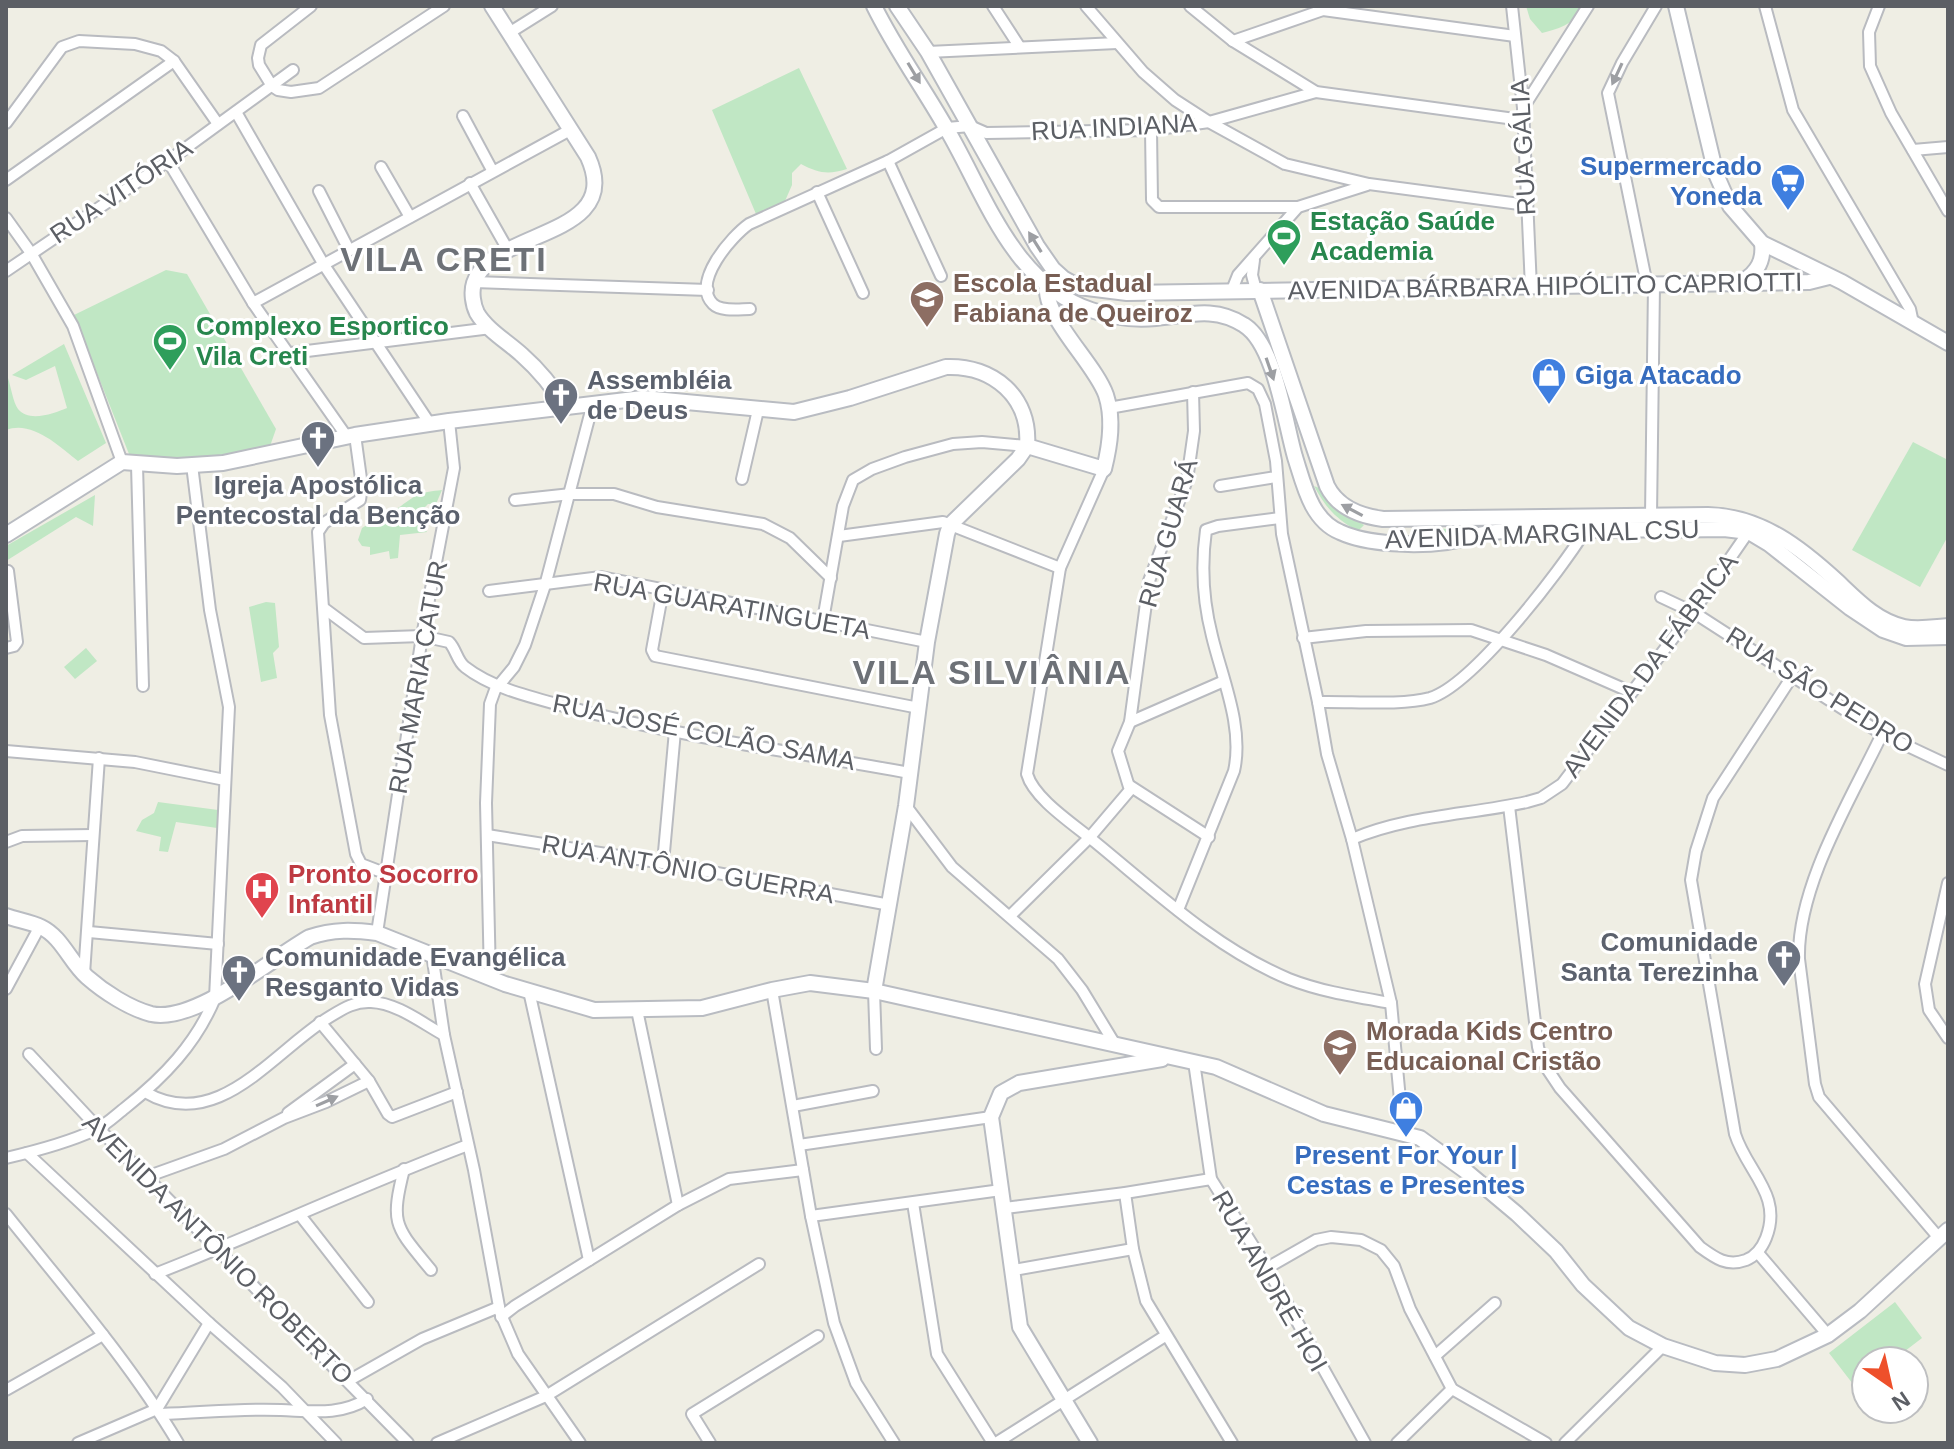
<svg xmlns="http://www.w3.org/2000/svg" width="1954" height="1449" font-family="Arial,sans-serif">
<rect width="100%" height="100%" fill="#efeee4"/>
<g fill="#c0e7c4">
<path d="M1526,6H1586C1573,23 1563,28 1542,33L1530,19Z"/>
<path d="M799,68L847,169C828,175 818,173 801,164L792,173V185L785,201L756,214L712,110Z"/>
<path d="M166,270L187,274L276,429L269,449L218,457L131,459L74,315Z"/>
<path d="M64,344L106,443L78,461C59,446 32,420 6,430L8,378C11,387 13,402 18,409C29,423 55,413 67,408L55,366L26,380L12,375Z"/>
<path d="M1913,442L1948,460V536L1920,587L1852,550Z"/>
<path d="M1314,486L1322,489L1336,509L1364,525L1358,531C1336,519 1326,508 1314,486Z"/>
<path d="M442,490L436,504H428L415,517L427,532L400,535L398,558L390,559L389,551L370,555V547L362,546L358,540L362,528C374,520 389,514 401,506C417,494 421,492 442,490Z"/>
<path d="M95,495L93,526L76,517L6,561V546Z"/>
<path d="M1508,528L1428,539L1427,529Z"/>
<path d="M266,602L275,603L279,647L273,653L277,678L261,682L249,607Z"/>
<path d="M86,648L97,661L75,679L64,667Z"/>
<path d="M158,802L218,810L217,828L176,822L168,852L159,851L161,837L136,831L142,820L154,813Z"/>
<path d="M1895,1302L1922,1338L1892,1361H1866V1381L1856,1388L1829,1353Z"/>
</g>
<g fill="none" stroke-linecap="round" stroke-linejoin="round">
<g stroke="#b9bbc0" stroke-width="14">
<g id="street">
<path d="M311,6L261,45L258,58L259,65L272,86L278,90L291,92L319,88L444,6"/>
<path d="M993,6L1019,46"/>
<path d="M1086,6L1143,72L1175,100L1209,122L1285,164L1369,184L1527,205"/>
<path d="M1190,6L1233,41L1316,92L1522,120"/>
<path d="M1319,6L1323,10L1515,36"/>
<path d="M1512,6L1523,108L1531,288"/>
<path d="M1765,6L1793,110L1910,309L1913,323"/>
<path d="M1879,6L1869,32L1870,66L1891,113L1948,211"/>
<path d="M509,33L552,6"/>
<path d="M1233,41L1323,10"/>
<path d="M928,52L1117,43"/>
<path d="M1523,108L1588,6"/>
<path d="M236,112L324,265L430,424"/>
<path d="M463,116L492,170"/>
<path d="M6,123L62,47L79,41L135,44L161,51L174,61L218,124"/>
<path d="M1151,130L1152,200L1159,207H1298"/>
<path d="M1913,150L1948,147"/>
<path d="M168,161L253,303L347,437"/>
<path d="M888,161L941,276"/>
<path d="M381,167L410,217"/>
<path d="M6,180L174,61"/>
<path d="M470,183L508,250"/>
<path d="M319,191L349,250"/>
<path d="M817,192L863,293"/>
<path d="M6,218L31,253L73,326L122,462"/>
<path d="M1254,260L1252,275L1256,290"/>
<path d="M6,271L168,161L293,70"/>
<path d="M474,282L708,290"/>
<path d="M1647,285L1608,93L1622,63L1656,6"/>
<path d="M1232,290L1238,275L1298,207L1367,185"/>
<path d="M253,303L570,130"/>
<path d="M750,309C740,309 721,312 713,304C691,282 732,236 749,224L888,161L947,128L970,126L986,133L1151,130L1209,122L1316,92"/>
<path d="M291,353L491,328"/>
<path d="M1109,408L1248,383L1258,389L1265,404L1276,461L1282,534L1318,702L1327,754L1352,839L1391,1003L1403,1132"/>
<path d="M355,435L362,486L360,500L324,523L318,532L330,715L356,854L361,864L387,874"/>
<path d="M137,465L143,686"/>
<path d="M1104,469L1060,568L1027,774C1034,799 1075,825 1095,842C1155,891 1216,949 1289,979C1322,992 1357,997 1391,1003"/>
<path d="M742,479L758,410"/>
<path d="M1220,486L1276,477"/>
<path d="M515,500L571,494H614L657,507L763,524L790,538L831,578"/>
<path d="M1651,516L1654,285"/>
<path d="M839,536L943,522L1060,568"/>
<path d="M663,590L652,650L655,656L919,708"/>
<path d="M489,591L601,577L927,642"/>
<path d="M1661,597L1693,612L1882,734L1948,765"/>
<path d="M325,609L364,638L422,636L449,642C456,649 457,661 465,667C493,689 535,698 568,707C680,737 796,752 910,773"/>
<path d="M823,620L843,506L853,480L872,469L905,457L953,444L982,442L1027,446"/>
<path d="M1303,638L1366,631L1471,630L1546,655L1631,692"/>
<path d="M6,648L14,646L17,642L8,571"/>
<path d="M1318,702C1350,701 1401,706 1430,698C1473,685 1561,570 1585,531"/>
<path d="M1130,722L1224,681"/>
<path d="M1882,734C1851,799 1797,886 1799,959L1815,1084L1819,1097L1939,1238"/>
<path d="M6,751L135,762L225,780"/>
<path d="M1130,786L1209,837"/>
<path d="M906,806L952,867L1058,959L1082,990L1116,1046"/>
<path d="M1509,806L1538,1047L1542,1061L1560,1088L1700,1247C1715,1258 1727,1267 1746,1260C1756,1256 1762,1248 1766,1238C1783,1195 1747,1172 1735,1134L1691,880L1696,851L1713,798L1793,675"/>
<path d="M487,835L663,863L890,905"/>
<path d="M1352,839C1409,815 1468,815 1527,802L1541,798L1562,784L1693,612L1751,528"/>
<path d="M6,842L22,836L93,835"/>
<path d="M663,863L675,731"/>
<path d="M1948,883L1925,984L1929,1010L1948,1038"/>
<path d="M1178,910L1234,771C1244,727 1222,678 1212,636C1203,601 1201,566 1206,530L1218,526L1280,518"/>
<path d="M1010,916L1090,837L1130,790L1118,751L1130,722L1149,581L1187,480L1194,431L1193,392"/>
<path d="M89,932L218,944"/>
<path d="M377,933L422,636L454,468L449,421"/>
<path d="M432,954L444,1035L474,1170L500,1312L518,1354L580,1443"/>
<path d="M84,974L99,758"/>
<path d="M490,978L486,803L490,704L495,690L514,667L525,645L546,582L593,403"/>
<path d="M6,989L40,926"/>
<path d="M772,990L811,1216L834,1323L856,1383L894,1443"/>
<path d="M529,991L589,1260"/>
<path d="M874,991L876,1049"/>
<path d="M637,1010L678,1205"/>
<path d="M320,1022L369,1081L388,1114L392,1117L457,1092"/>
<path d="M29,1054L99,1129L408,1443"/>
<path d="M1194,1062L1211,1179L1267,1268L1365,1443"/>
<path d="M145,1092C218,1135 274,1050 331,1016C344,1008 356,1001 371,1002C397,1003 422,1023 444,1035"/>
<path d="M793,1106L873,1091"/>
<path d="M288,1113L355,1064"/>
<path d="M799,1145L991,1117"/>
<path d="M27,1153L209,1323L282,1387L336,1443"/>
<path d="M6,1158C36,1151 67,1143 95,1130C106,1125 116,1115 125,1108C164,1077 196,1044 215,998L229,707L210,610L192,465"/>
<path d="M404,1169C390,1225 395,1226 431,1270"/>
<path d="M146,1177L224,1149L284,1118L326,1102L369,1081"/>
<path d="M1125,1193L1133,1249L1146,1301L1232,1443"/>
<path d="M913,1203L937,1354L993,1443"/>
<path d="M1005,1208L1125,1193L1211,1179"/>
<path d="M6,1214C65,1288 129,1361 178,1443"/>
<path d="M300,1215L368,1302"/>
<path d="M811,1216L1001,1190"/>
<path d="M1758,1253L1828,1335"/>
<path d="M1267,1268L1316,1240L1331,1237L1361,1240L1381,1250L1394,1266L1410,1309L1452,1389L1546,1443"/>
<path d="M1014,1270L1133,1249"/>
<path d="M155,1274C260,1233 362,1185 468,1145"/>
<path d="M501,1317L515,1306L678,1205L729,1179L803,1170"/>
<path d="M1435,1356L1495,1303"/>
<path d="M348,1381L422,1339L499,1307"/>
<path d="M6,1390L103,1335"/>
<path d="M161,1414C201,1413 241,1408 281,1410C311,1411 340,1416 367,1399"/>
<path d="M78,1443L157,1409L209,1323"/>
<path d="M437,1443L546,1396L759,1264"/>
<path d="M710,1443L692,1414L818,1336"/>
<path d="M996,1443L1165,1336"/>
<path d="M1397,1443L1452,1389"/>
<path d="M1565,1443L1663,1346"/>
</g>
</g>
<g stroke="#b9bcc2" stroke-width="18">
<g id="secondary">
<path d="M492,6L588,157C625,239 492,228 474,283C471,292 473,305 477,313C487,330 508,342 522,355C539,370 553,387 565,407"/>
<path d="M874,6C894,47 922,86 945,126C984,191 1011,283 1091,310C1111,317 1135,320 1156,318C1188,315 1215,306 1244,325C1275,344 1285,423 1295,457C1304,485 1311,520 1340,532C1368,545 1417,546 1447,542C1467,539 1487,531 1507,531C1579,529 1652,530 1724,529L1749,532L1769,544L1850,608L1883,630L1906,638L1948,637"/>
<path d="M897,6L928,52L1037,246L1053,269L1063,278L1079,287L1127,293L1809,282L1829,277"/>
<path d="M1676,6L1716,174L1730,206L1762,243L1842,282L1948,343"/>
<path d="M1743,281C1758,272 1764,260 1762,243"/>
<path d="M1260,290L1327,486C1338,508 1360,516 1383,519L1708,515C1761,516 1801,548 1838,582C1858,601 1877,621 1904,627C1919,630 1934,627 1948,626"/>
<path d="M1027,446L1104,469C1110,445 1114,419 1106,395C1094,361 1038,313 1048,281"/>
<path d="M6,535L122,462L177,466L223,463L355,435L449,421L643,398L794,412L850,398L946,367C993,365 1031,397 1027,446"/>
<path d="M6,916C17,920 31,922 41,927C62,937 70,962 87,977C104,992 129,1008 151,1014C195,1024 272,958 310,937C333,929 354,930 377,933L505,984L594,1010L702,1008L772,990L810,983L874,991L1216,1067L1324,1114L1420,1138L1467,1172L1517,1214L1556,1251L1583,1285L1629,1328L1663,1346L1715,1363L1745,1365L1777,1359L1828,1335L1860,1311L1948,1230"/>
<path d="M874,991L906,806L927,642L947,534L950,525L1018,459L1027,446"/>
<path d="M1090,1443L1020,1327L991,1117L1001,1093L1019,1083L1162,1059"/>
</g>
</g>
<use href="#street" stroke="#fff" stroke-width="10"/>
<use href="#secondary" stroke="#fff" stroke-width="14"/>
</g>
<defs><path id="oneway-solid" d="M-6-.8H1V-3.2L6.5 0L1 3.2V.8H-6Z" transform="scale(2)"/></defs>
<g fill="#9d9fa3">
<use href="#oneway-solid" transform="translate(914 73) rotate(59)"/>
<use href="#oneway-solid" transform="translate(1617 74) rotate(115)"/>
<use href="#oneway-solid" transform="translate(1035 242) rotate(-122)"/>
<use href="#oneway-solid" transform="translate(1270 369) rotate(71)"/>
<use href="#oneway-solid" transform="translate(1352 510) rotate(-152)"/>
<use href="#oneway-solid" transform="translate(327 1101) rotate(-24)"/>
</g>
<defs>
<g id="supermarket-pin" transform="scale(1.8)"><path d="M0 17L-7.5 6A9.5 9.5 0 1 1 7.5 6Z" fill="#3f7fe0" stroke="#fff"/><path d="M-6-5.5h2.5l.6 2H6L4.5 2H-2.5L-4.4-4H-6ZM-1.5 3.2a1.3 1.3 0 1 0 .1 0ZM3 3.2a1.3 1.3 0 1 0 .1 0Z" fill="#fff"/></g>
<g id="stadium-pin" transform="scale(1.8)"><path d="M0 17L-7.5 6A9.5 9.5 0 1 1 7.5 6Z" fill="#2e9e5b" stroke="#fff"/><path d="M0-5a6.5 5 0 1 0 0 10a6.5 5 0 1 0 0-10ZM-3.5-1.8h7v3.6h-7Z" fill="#fff"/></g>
<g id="school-pin" transform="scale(1.8)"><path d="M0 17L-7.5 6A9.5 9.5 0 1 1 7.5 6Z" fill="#8d6e63" stroke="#fff"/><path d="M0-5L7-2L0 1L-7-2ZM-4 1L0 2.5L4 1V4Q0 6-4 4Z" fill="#fff"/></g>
<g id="shop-pin" transform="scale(1.8)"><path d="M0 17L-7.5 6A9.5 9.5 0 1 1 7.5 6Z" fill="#3f7fe0" stroke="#fff"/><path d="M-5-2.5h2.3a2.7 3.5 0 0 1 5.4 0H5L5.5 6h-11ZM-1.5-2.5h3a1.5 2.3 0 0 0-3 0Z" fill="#fff"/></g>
<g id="church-pin" transform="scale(1.8)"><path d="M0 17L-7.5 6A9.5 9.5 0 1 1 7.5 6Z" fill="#6b7280" stroke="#fff"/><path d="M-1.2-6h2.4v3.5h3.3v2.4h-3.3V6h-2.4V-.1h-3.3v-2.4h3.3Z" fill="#fff"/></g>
<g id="hospital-pin" transform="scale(1.8)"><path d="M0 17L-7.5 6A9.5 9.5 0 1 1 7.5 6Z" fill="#e0444e" stroke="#fff"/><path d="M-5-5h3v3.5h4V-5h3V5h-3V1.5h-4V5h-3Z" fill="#fff"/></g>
</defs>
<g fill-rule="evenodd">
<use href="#supermarket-pin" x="1788" y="181"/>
<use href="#stadium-pin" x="1284" y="236"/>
<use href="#school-pin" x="927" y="298"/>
<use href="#stadium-pin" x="170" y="341"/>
<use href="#shop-pin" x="1549" y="375"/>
<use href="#church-pin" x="561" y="395"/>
<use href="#church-pin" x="318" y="438"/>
<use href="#hospital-pin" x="262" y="889"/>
<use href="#church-pin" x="1784" y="957"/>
<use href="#church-pin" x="239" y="972"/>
<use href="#school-pin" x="1340" y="1046"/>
<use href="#shop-pin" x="1406" y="1108"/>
</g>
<g text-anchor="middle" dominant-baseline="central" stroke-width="6" stroke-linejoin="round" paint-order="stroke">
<g font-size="26" fill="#5c5f65" stroke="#fff">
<text transform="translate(1114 127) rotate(-3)">RUA INDIANA</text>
<text transform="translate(1523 147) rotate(-93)">RUA GÁLIA</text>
<text transform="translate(121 191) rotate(-34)">RUA VITÓRIA</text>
<text transform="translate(1545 286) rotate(-1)">AVENIDA BÁRBARA HIPÓLITO CAPRIOTTI</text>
<text transform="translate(1168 533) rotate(-74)">RUA GUARÁ</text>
<text transform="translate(1542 534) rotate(-2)">AVENIDA MARGINAL CSU</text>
<text transform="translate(732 606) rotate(10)">RUA GUARATINGUETA</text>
<text transform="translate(1650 665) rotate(-53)">AVENIDA DA FÁBRICA</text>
<text transform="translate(418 677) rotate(-80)">RUA MARIA CATUR</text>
<text transform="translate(1820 690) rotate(32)">RUA SÃO PEDRO</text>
<text transform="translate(704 732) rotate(11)">RUA JOSÉ COLÃO SAMA</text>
<text transform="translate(688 869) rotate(10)">RUA ANTÔNIO GUERRA</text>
<text transform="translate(218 1249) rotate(45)">AVENIDA ANTÔNIO ROBERTO</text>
<text transform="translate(1270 1281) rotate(60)">RUA ANDRÉ HOI</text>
</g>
<g font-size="26" font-weight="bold" fill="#366cbe" stroke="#fff" text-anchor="end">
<text x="1762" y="166">Supermercado<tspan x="1762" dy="30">Yoneda</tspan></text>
<text x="1575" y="375" text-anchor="start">Giga Atacado</text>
<text x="1406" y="1155" text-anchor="middle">Present For Your |<tspan x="1406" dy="30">Cestas e Presentes</tspan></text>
</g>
<g font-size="26" font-weight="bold" fill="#27864d" stroke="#fff" text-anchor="start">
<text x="1310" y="221">Estação Saúde<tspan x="1310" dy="30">Academia</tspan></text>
<text x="196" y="326">Complexo Esportico<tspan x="196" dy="30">Vila Creti</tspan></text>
</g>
<g font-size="26" font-weight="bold" fill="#785e54" stroke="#fff" text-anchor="start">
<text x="953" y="283">Escola Estadual<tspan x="953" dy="30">Fabiana de Queiroz</tspan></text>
<text x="1366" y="1031">Morada Kids Centro<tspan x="1366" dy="30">Educaional Cristão</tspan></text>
</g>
<g font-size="26" font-weight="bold" fill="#5b616d" stroke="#fff" text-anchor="start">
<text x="587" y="380">Assembléia<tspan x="587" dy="30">de Deus</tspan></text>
<text x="318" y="485" text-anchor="middle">Igreja Apostólica<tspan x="318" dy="30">Pentecostal da Benção</tspan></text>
<text x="1758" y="942" text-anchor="end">Comunidade<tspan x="1758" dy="30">Santa Terezinha</tspan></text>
<text x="265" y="957">Comunidade Evangélica<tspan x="265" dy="30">Resganto Vidas</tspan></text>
</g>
<g font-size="26" font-weight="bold" fill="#be3a42" stroke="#fff" text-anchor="start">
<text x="288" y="874">Pronto Socorro<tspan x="288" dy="30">Infantil</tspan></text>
</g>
<g font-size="34" font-weight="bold" letter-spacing="2" fill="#6d7177" stroke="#fff">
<text x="444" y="259">VILA CRETI</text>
<text x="992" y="672">VILA SILVIÂNIA</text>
</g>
</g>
<rect width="1954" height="1449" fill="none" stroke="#5c5f65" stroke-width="16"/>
<g transform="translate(1890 1385) rotate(146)"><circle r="38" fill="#ffffff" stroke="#bebfc1" stroke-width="2"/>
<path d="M0-6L14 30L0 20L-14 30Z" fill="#ee502b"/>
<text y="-12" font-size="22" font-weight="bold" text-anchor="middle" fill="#5c5f65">N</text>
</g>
</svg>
